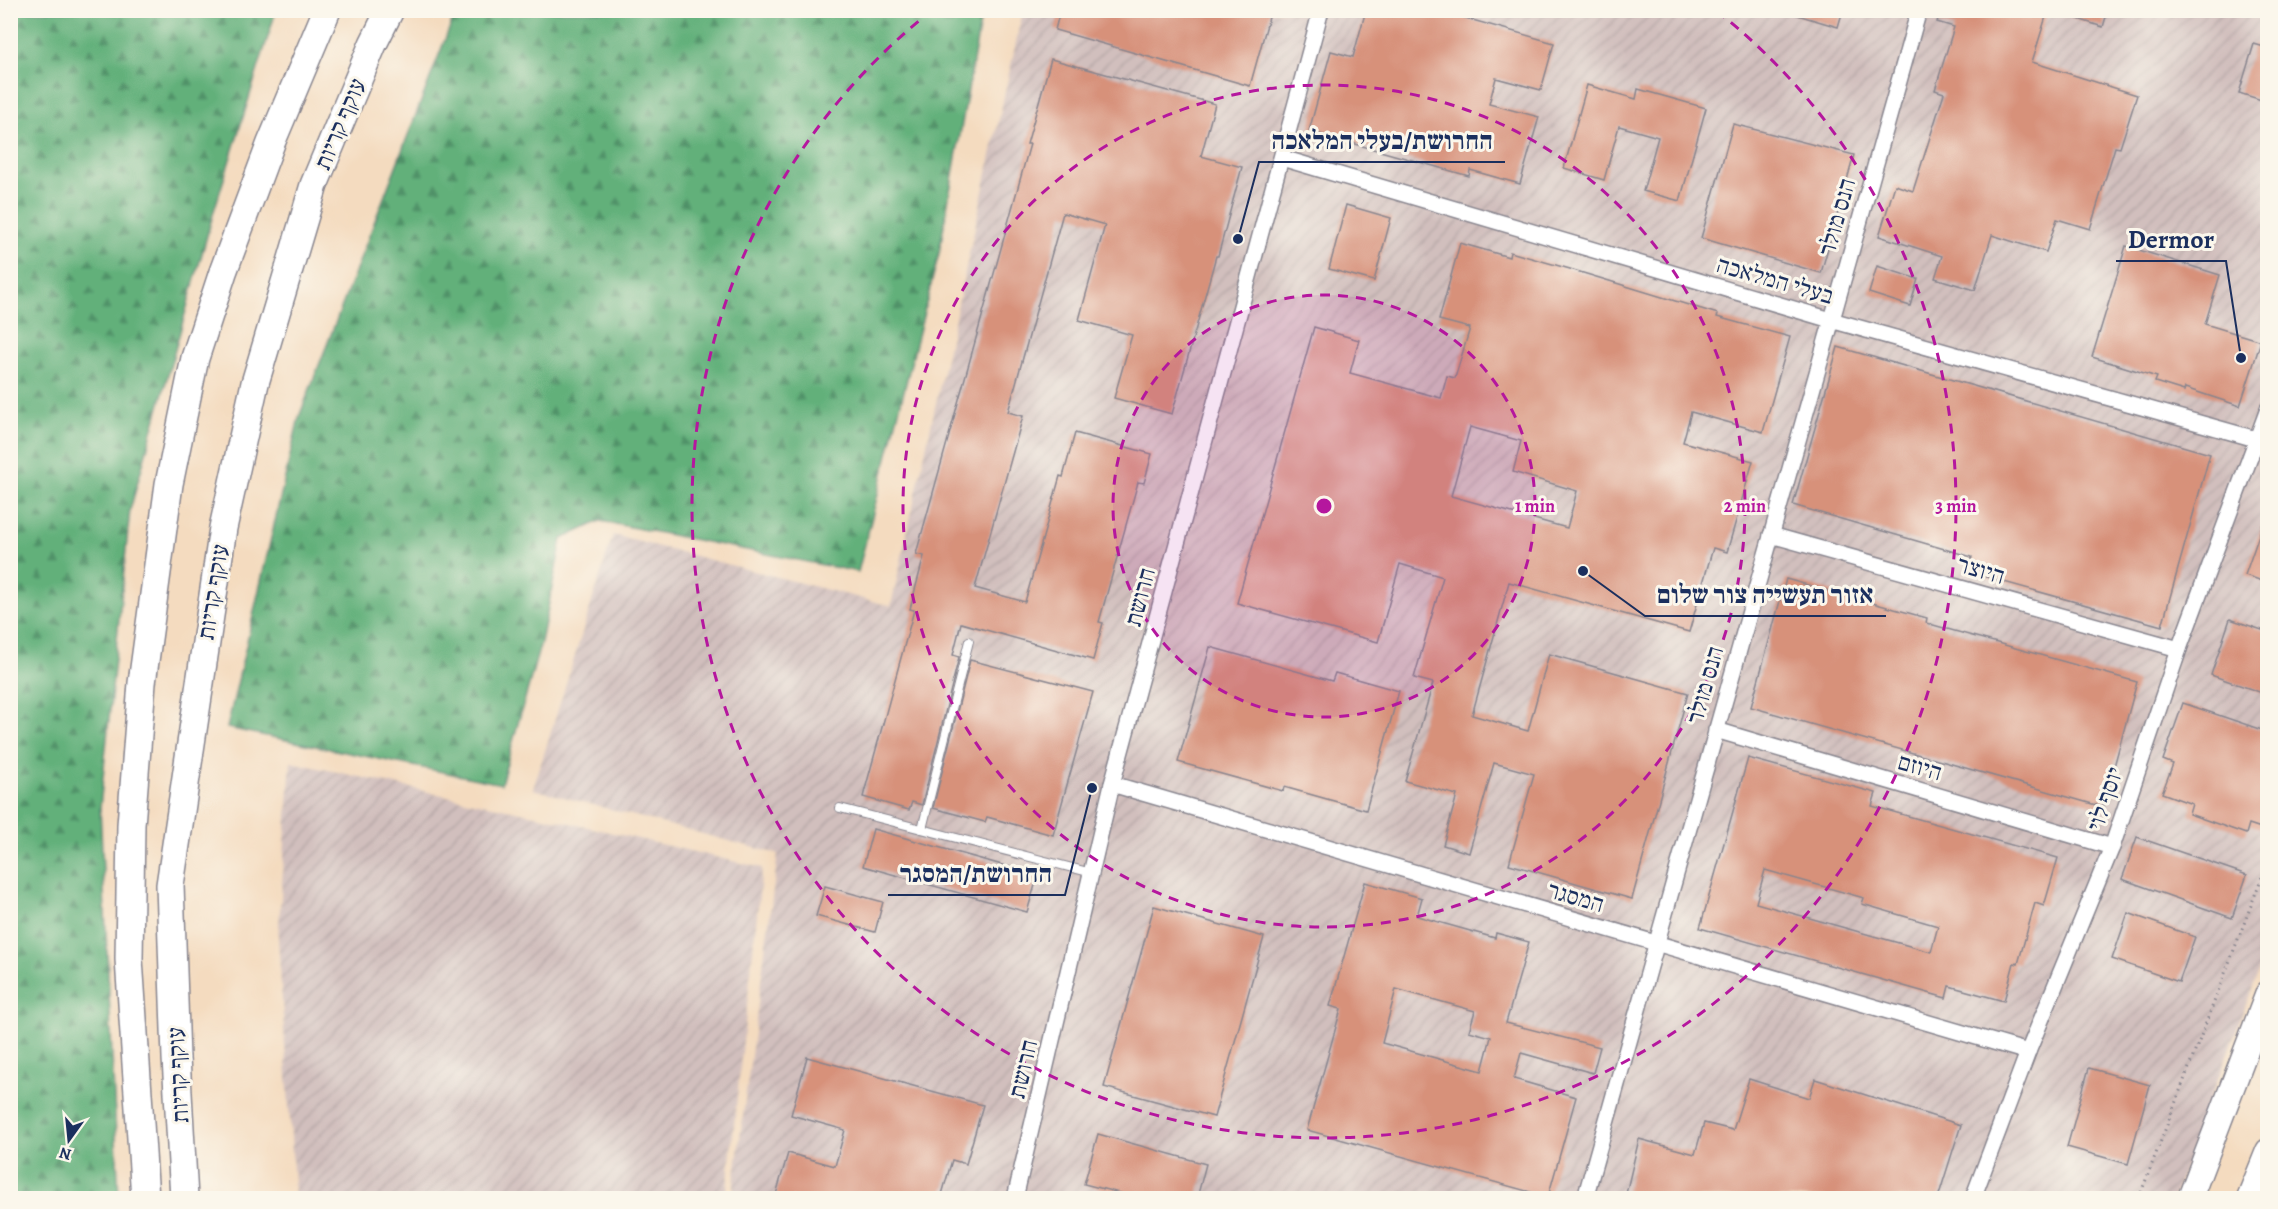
<svg xmlns="http://www.w3.org/2000/svg" width="2278" height="1209" font-family="Alegreya,'Frank Ruhl Libre',serif">
<defs>
<pattern id="industrial-furrows" width="10" height="10" patternUnits="userSpaceOnUse" patternTransform="scale(1.5)"><rect width="10" height="10" fill="#d1bfbd"/><path d="M-1 1l2-2M0 10L10 0M9 11l2-2" fill="none" stroke="#b3a4a5"/></pattern>
<pattern id="forest-firs" width="22" height="20" patternUnits="userSpaceOnUse" patternTransform="scale(1.5)"><rect width="22" height="20" fill="#62b07a"/><path d="M5 1l3.5 6h-7zM16 11l3.5 6h-7z" fill="#509067"/></pattern>
</defs>
<rect width="100%" height="100%" fill="#fbf7ec"/>
<filter id="ink" filterUnits="userSpaceOnUse"><feTurbulence type="fractalNoise" baseFrequency=".0167" numOctaves="2"/><feDisplacementMap in="SourceGraphic" scale="12" xChannelSelector="R" yChannelSelector="G"/><feConvolveMatrix kernelMatrix="1 2 1 2 8 2 1 2 1" color-interpolation-filters="sRGB"/></filter>
<filter id="wash" filterUnits="userSpaceOnUse"><feTurbulence type="fractalNoise" baseFrequency=".008" numOctaves="4" result="noise"/><feDisplacementMap in="SourceGraphic" scale="24" xChannelSelector="R" yChannelSelector="G"/><feGaussianBlur stdDeviation="1.35" result="paint"/><feColorMatrix in="noise" values="0 0 0 0 0 0 0 0 0 0 0 0 0 0 0 0 0 1.4 0 .05"/><feComposite in="paint" operator="in"/></filter>
<g filter="url(#wash)">
<rect width="100%" height="100%" fill="#f4dbbf"/>
<g fill="url(#industrial-furrows)">
<path d="M1023,11H2267V949L2173,1198H732L778,854L533,789L613,535L891,606Z"/>
<path d="M291,762L562,821L762,868L726,1198H295L278,938Z"/>
</g>
<g fill="url(#forest-firs)" stroke="#3e706c" stroke-width="1.5">
<path d="M10,11H276L214,211L130,510L100,808L119,1198H11Z"/>
<path d="M456,11H982L939,253L858,572L600,521L562,539L541,642L501,784L227,728L299,417Z"/>
</g>
<g id="blocks">
<g fill="#d7917a" fill-rule="evenodd">
<path d="M1060,10H1271L1250,86L1055,30Z"/>
<path d="M1366,10H1437L1554,43L1541,90L1496,78L1489,104L1539,117L1520,184L1470,170L1469,176L1309,131L1331,51L1353,57Z"/>
<path d="M1794,10H1843L1838,27L1794,14Z"/>
<path d="M1941,10H2048L2032,62L2137,95L2120,148L2115,147L2090,229L2057,219L2046,252L1992,235L1975,290L1935,278L1942,256L1879,236L1895,185L1913,191L1944,93L1935,90L1954,27L1937,22Z"/>
<path d="M2062,10H2108L2103,27L2062,14Z"/>
<path d="M2254,44L2268,48V102L2239,93Z"/>
<path d="M1051,59L1215,104L1201,156L1242,167L1218,256H1216L1172,414L1114,398L1132,335L1079,320L1105,225L1063,213L1008,412L1023,416L975,588L1025,602L1060,476L1063,477L1075,433L1152,454L1144,483L1138,482L1099,622L1103,623L1093,660L961,623L953,655L959,657L922,805L912,802L909,810L863,797L914,610L910,609L924,556L916,554L1030,144H1027Z"/>
<path d="M1587,85L1636,99L1638,89L1706,108L1680,201L1643,191L1658,137L1619,126L1604,180L1564,168Z"/>
<path d="M1733,124L1854,155L1821,273L1701,238Z"/>
<path d="M1346,205L1391,218L1374,281L1329,269Z"/>
<path d="M1460,243L1509,257L1510,252L1570,269L1718,314L1717,317L1790,337L1763,432L1691,412L1683,442L1753,461L1727,552L1713,548L1689,632L1509,582L1472,715L1528,731L1549,654L1688,693L1632,899L1509,864L1534,774L1494,763L1469,853L1443,845L1457,795L1405,781L1433,683L1414,678L1443,577L1400,564L1378,642L1237,603L1314,327L1359,340L1350,373L1441,398L1447,376L1455,378L1470,328L1439,320ZM1470,427L1521,441L1513,472L1577,491L1567,528L1451,496Z"/>
<path d="M2126,246L2220,275L2205,324L2261,341L2240,406L2185,388L2184,391L2155,382L2157,377L2092,357Z"/>
<path d="M1877,266L1918,279L1910,306L1869,293Z"/>
<path d="M1838,347L2210,454L2162,626L1968,572L1972,557L1793,505Z"/>
<path d="M2265,518H2268V583L2245,575Z"/>
<path d="M1786,579L1927,618L1926,623L2137,682L2103,807L1751,707Z"/>
<path d="M2230,619L2268,632V695L2211,675Z"/>
<path d="M1210,647L1332,681L1335,673L1399,691L1366,810L1284,787L1283,791L1178,762Z"/>
<path d="M970,660L1093,692L1053,835L987,817L985,822L933,808Z"/>
<path d="M2183,703L2268,732V819L2264,829L2249,824L2246,834L2189,814L2192,804L2162,793L2173,764L2163,760Z"/>
<path d="M1748,758L1876,793L1872,806L2058,858L2044,906L2035,903L2018,964L2014,963L2004,1001L1949,986L1946,998L1700,928ZM1765,870L1864,898L1862,904L1938,926L1931,952L1756,903Z"/>
<path d="M873,829L1038,875L1027,912L863,866Z"/>
<path d="M2137,837L2247,875L2232,918L2122,879Z"/>
<path d="M1365,882L1422,898L1417,916L1495,938L1496,933L1529,942L1506,1023L1600,1047L1593,1073L1521,1053L1514,1079L1576,1097L1548,1197L1307,1130L1341,1009L1330,1006ZM1396,989L1475,1011L1469,1031L1491,1037L1482,1071L1382,1043Z"/>
<path d="M825,886L883,902L875,932L816,916Z"/>
<path d="M1154,906L1264,937L1214,1117L1104,1087Z"/>
<path d="M2128,913L2195,937L2179,982L2112,959Z"/>
<path d="M807,1057L983,1105L966,1164L952,1160L941,1198H775L788,1153L835,1166L845,1130L791,1115Z"/>
<path d="M2089,1068L2150,1085L2128,1164L2067,1147Z"/>
<path d="M1749,1079L1809,1098L1815,1079L1961,1125L1938,1198H1625L1639,1139L1695,1154L1704,1123L1733,1130Z"/>
<path d="M1098,1134L1206,1164L1197,1198H1139L1084,1184Z"/>
</g>
</g>
</g>
<g filter="url(#ink)">
<use href="#blocks" fill-opacity="0" stroke="#88858e" stroke-width="1.5"/>
<g fill="none" stroke-linecap="round" stroke-linejoin="round">
<g stroke="#88858e" stroke-width="10">
<g id="service">
<path d="M840,808L1092,873"/>
<path d="M922,829L969,641"/>
</g>
</g>
<g stroke="#88858e" stroke-width="18">
<g id="minor">
<path d="M1282,158L1831,320L2256,439"/>
<path d="M1771,535L2179,649"/>
<path d="M1716,730L2112,847"/>
<path d="M1112,784L2028,1052"/>
<path d="M1015,1198L1112,784L1321,10"/>
<path d="M1585,1198L1919,10"/>
<path d="M1973,1198L2028,1052L2112,847L2179,649L2268,409"/>
</g>
</g>
<g stroke="#88858e" stroke-width="27">
<g id="trunk">
<path d="M2190,1198L2268,993"/>
<path d="M2249,1198L2268,1151"/>
</g>
</g>
<g stroke="#88858e" stroke-width="30">
<g id="motorway">
<path d="M145,1198L129,959L131,825L142,683L169,484L195,358L223,272L271,143L327,10"/>
<path d="M184,1198L176,1058L170,885L223,528L255,383L314,185L373,44L390,10"/>
</g>
</g>
<path stroke="#88858e" stroke-width="3" stroke-dasharray="1.5 4.5" stroke-linecap="butt" d="M2139,1198L2268,861"/>
<use href="#service" stroke="#fff" stroke-width="8"/>
<use href="#minor" stroke="#fff" stroke-width="15"/>
<use href="#trunk" stroke="#fff" stroke-width="24"/>
<use href="#motorway" stroke="#fff" stroke-width="27"/>
</g>
</g>
<circle cx="1324" cy="506" r="211" fill="#b5179e" fill-opacity=".12"/>
<g fill="none" stroke="#b5179e" stroke-width="3" stroke-dasharray="10 8">
<circle cx="1324" cy="506" r="211"/>
<circle cx="1324" cy="506" r="421"/>
<path d="M1717 11A632 632 0 1 1 931 11"/>
</g>
<g text-anchor="middle" dominant-baseline="central" stroke-width="6" stroke-linejoin="round" paint-order="stroke">
<g font-size="24" fill="#1b2f5e" stroke="#fbf7ec">
<text transform="translate(340 124) rotate(-67)">עוקף קריות</text>
<text transform="translate(1837 217) rotate(-74)">הנס מולר</text>
<text transform="translate(1775 280) rotate(16)">בעלי המלאכה</text>
<text transform="translate(1981 570) rotate(16)">היוצר</text>
<text transform="translate(213 592) rotate(-81)">עוקף קריות</text>
<text transform="translate(1140 597) rotate(-75)">חרושת</text>
<text transform="translate(1705 685) rotate(-74)">הנס מולר</text>
<text transform="translate(1920 767) rotate(16)">היוזם</text>
<text transform="translate(2105 799) rotate(-71)">יוסף לוי</text>
<text transform="translate(1576 897) rotate(16)">המסגר</text>
<text transform="translate(1023 1069) rotate(-77)">חרושת</text>
<text transform="translate(178 1075) rotate(-93)">עוקף קריות</text>
</g>
</g>
<circle cx="1324" cy="506" r="9" fill="#b5179e" stroke="#fbf7ec" stroke-width="3"/>
<g font-size="18" text-anchor="middle" font-weight="bold" fill="#b5179e" stroke="#fbf7ec" stroke-width="6" stroke-linejoin="round" paint-order="stroke">
<text x="1535" y="512">1 min</text>
<text x="1745" y="512">2 min</text>
<text x="1956" y="512">3 min</text>
</g>
<path fill="none" stroke="#1b2f5e" stroke-width="2" d="M1238 239L1259 162H1505M2241 358L2226 261H2116M1583 571L1645 616H1886M1092 788L1065 895H888"/>
<g fill="#1b2f5e" stroke="#fbf7ec" stroke-width="2">
<circle cx="1238" cy="239" r="6"/>
<circle cx="2241" cy="358" r="6"/>
<circle cx="1583" cy="571" r="6"/>
<circle cx="1092" cy="788" r="6"/>
</g>
<g font-size="26" text-anchor="middle" font-weight="bold" fill="#1b2f5e" stroke="#fbf7ec" stroke-width="6" stroke-linejoin="round" paint-order="stroke">
<text x="1382" y="149">החרושת/בעלי המלאכה</text>
<text x="2171" y="248">Dermor</text>
<text x="1765" y="603">אזור תעשייה צור שלום</text>
<text x="976" y="882">החרושת/המסגר</text>
</g>
<rect width="2278" height="1209" fill="none" stroke="#fbf7ec" stroke-width="36"/>
<g transform="translate(69 1140) rotate(195)" stroke="#fbf7ec" stroke-width="4.5" paint-order="stroke">
<path d="M0-4.5L10 22L0 15L-10 22Z" fill="#1b2f5e"/>
<text y="-9" font-size="16" font-weight="bold" text-anchor="middle" fill="#1b2f5e">N</text>
</g>
</svg>
